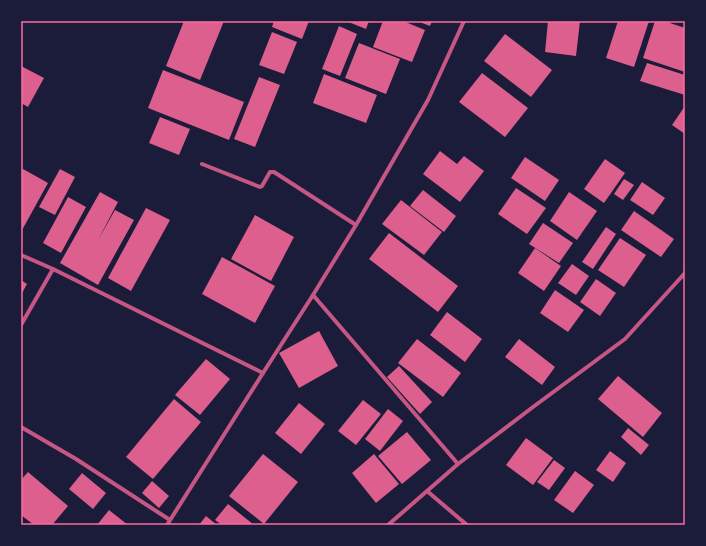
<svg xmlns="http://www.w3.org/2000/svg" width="706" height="546" font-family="'Nunito Sans',sans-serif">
<rect width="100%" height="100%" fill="#1b1b3a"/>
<g fill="#dd5f8e">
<path d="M184,21H224L200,80L166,66Z"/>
<path d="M274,21H309L302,39L272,27Z"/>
<path d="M346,21H369L366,29Z"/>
<path d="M383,21H403L425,30L412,62L373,47Z"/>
<path d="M417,21H432L430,26Z"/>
<path d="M548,21H580L576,56L545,52Z"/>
<path d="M618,21H649L634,67L606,58Z"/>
<path d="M655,21H664L685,28V72L643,58Z"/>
<path d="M339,26L357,34L340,76L322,69Z"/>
<path d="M272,32L297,42L284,74L259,65Z"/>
<path d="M505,34L552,70L531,97L484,61Z"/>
<path d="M359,43L400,59L386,94L345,78Z"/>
<path d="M647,63L685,75V95L640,81Z"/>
<path d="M21,66L44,78L28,107L21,103Z"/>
<path d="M163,70L244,102L229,140L148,108Z"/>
<path d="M482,73L528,108L505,137L459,102Z"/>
<path d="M324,74L377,95L366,123L313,103Z"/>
<path d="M259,77L280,85L255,147L234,139Z"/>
<path d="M685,106V134L672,125Z"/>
<path d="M160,117L190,129L179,155L149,143Z"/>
<path d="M440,151L457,164L464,156L484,171L460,202L423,174Z"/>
<path d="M525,157L559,180L545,201L511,178Z"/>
<path d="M605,159L625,173L604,203L584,189Z"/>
<path d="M23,169L48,183L21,232V173Z"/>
<path d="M60,169L75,177L55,215L39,207Z"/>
<path d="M624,179L634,185L623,200L614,194Z"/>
<path d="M642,182L665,198L653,215L630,200Z"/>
<path d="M516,188L546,208L527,234L498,214Z"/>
<path d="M423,190L456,216L444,232L410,206Z"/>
<path d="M100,192L118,202L98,240L115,210L134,220L98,285L60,263Z"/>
<path d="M569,192L597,211L577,240L550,221Z"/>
<path d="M68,197L86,207L61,253L43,243Z"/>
<path d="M401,200L442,232L424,255L382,224Z"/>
<path d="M146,208L170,220L131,291L108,278Z"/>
<path d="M634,211L674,239L661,257L621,230Z"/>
<path d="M255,215L294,237L271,281L231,259Z"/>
<path d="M543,223L573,243L559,263L529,244Z"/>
<path d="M606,227L616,234L593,269L582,262Z"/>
<path d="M389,233L458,286L438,312L369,259Z"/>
<path d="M620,238L646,255L624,287L598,270Z"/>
<path d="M535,248L561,266L544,291L518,273Z"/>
<path d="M222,257L275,286L255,323L202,294Z"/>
<path d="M572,264L589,276L576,295L558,283Z"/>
<path d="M596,279L616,293L600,316L580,302Z"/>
<path d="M21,280L27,284L21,295Z"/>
<path d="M555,290L584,310L568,332L540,313Z"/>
<path d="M447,312L482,339L465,362L430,335Z"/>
<path d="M319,331L338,366L299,388L279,353Z"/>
<path d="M417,339L461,373L443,397L398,363Z"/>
<path d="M519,339L555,367L542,385L505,357Z"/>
<path d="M206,359L230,379L200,415L175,395Z"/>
<path d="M399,366L432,402L420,414L387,377Z"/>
<path d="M618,376L662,413L643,437L598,399Z"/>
<path d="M174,399L201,422L153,479L126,457Z"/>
<path d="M363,400L381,414L356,445L338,431Z"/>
<path d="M299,403L325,424L301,454L275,433Z"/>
<path d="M388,409L403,421L380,451L365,439Z"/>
<path d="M628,428L649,445L641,455L621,437Z"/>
<path d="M407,432L431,460L402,484L378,456Z"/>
<path d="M526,438L553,458L533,485L506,465Z"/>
<path d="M610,451L626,463L613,482L596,470Z"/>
<path d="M263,454L298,482L264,524L229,496Z"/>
<path d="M374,454L399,484L376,503L352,473Z"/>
<path d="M554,460L565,468L549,490L537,482Z"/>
<path d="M575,471L594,485L573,513L554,500Z"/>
<path d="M28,472L68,506L52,525H34L21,515V480Z"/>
<path d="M82,473L106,493L93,509L69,489Z"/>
<path d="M152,481L169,496L159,508L142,493Z"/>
<path d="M228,504L254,525H222L215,520Z"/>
<path d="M109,510L128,525H97Z"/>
<path d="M206,516L217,525H199Z"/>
</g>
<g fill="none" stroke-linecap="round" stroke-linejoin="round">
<g stroke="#c65784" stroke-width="4">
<path d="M202,164L260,187L262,186L270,172H274L356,225"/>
<path d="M21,255L53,269L263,373"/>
<path d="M313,295L458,464"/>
<path d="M21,325L53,269"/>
<path d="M21,427L76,459L170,520"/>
<path d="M427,491L467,525"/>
<path d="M167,525L263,373L313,295L356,225L428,100L464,21"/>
<path d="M388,525L458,464L533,407L625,339L685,273"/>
</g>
</g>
<rect width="706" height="546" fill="none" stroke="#1b1b3a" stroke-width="44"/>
<rect x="22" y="22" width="662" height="502" fill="none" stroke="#ff6b9d" stroke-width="1.5"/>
</svg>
